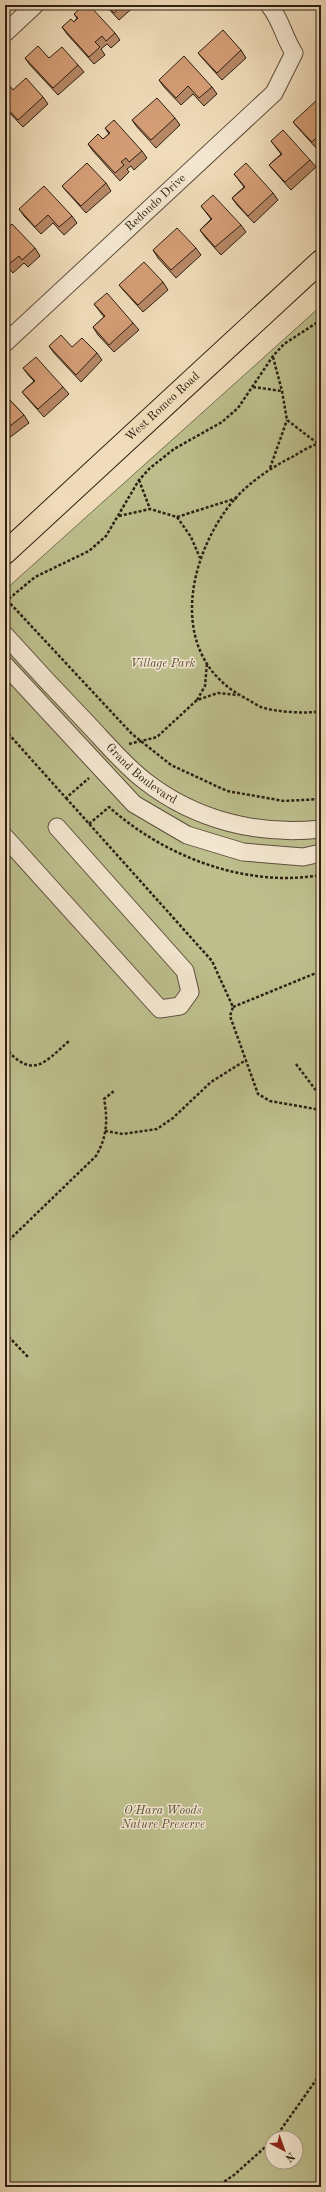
<svg xmlns="http://www.w3.org/2000/svg" width="326" height="2192" font-family="'Old Standard TT',serif">
<rect width="100%" height="100%" fill="#f0dcba"/>
<filter id="stains"><feTurbulence type="fractalNoise" baseFrequency=".005" numOctaves="4"/><feColorMatrix values="0 0 0 0 .2 0 0 0 0 .09 0 0 0 0 .02 0 0 0 .5 -.17"/></filter>
<radialGradient id="worn" r=".72"><stop offset=".6" stop-color="#630" stop-opacity="0"/><stop offset="1" stop-color="#630" stop-opacity=".3"/></radialGradient>
<path fill="#bdbf8d" stroke="#757050" fill-rule="evenodd" d="M321,306V2187H5V590ZM272,2138H296V2162H272Z"/>
<g fill="none" stroke-linecap="round" stroke-linejoin="round">
<g stroke="#5e4f3d" stroke-width="19">
<g id="minor">
<path d="M5,33L35,5"/>
<path id="s1" d="M5,343L274,93L294,53C284,38 281,19 269,5"/>
<path id="s2" d="M5,635C32,665 59,694 87,723C106,743 124,765 145,781C195,820 258,836 321,829"/>
<path d="M5,665L134,804L187,835L243,852L303,857L321,853"/>
<path d="M5,837L160,1009L180,1006L190,992L185,971L57,827"/>
</g>
</g>
<g stroke="#2d2013" stroke-width="24">
<g id="major">
<path id="s3" d="M5,553L321,261"/>
</g>
</g>
<g stroke="#2d2013" stroke-width="2.5" stroke-dasharray="3 2" stroke-linecap="butt">
<path d="M273,357L282,391L287,420L317,443"/>
<path d="M253,387L282,391"/>
<path d="M321,443C312,445 302,451 294,456C268,469 243,486 226,510C184,569 171,659 245,698C251,701 257,706 264,708C278,712 307,714 321,711"/>
<path d="M270,468L287,420"/>
<path d="M139,480L150,509"/>
<path d="M119,516L150,509L177,517L237,498"/>
<path d="M177,517L191,537L200,558"/>
<path d="M7,600L132,734L171,765L227,791L284,801L321,799"/>
<path d="M5,602L35,577L89,551L106,536L139,480L150,468L174,449L222,422L238,408L273,356L284,344L321,320"/>
<path d="M197,700L205,686L207,663"/>
<path d="M5,730L66,798L89,778"/>
<path d="M129,744L157,737L197,700L218,693L238,695"/>
<path d="M66,798L212,961L233,1007L230,1016L258,1094L270,1101L321,1110"/>
<path d="M89,824L109,807C165,857 246,888 321,875"/>
<path d="M233,1007L321,971"/>
<path d="M5,1048C33,1079 43,1064 69,1041"/>
<path d="M296,1064L321,1097"/>
<path d="M105,1131L123,1134L157,1129L173,1118L211,1082L246,1060"/>
<path d="M5,1244L96,1156C107,1137 108,1120 104,1099L114,1091"/>
<path d="M5,1333L29,1358"/>
<path d="M275,2138L321,2073"/>
<path d="M216,2187L234,2175L272,2141"/>
</g>
<use href="#minor" stroke="#f5e8d2" stroke-width="17"/>
<use href="#major" stroke="#f0dcba" stroke-width="22"/>
</g>
<g fill="#b78866" stroke="#2d2013">
<path d="M105,5H136L119,20Z"/>
<path d="M74,14L115,33L120,40L111,48L107,44L101,49L105,55L94,64L67,34L62,27L74,22L77,18Z"/>
<path d="M241,50L246,58L222,80L204,60L198,53Z"/>
<path d="M25,58H49L78,65L84,72L58,95L30,65Z"/>
<path d="M159,80L212,87L217,94L204,106L193,94L181,105L164,87Z"/>
<path d="M5,81L13,90L43,97L48,104L23,127L5,108Z"/>
<path d="M321,102V145L317,149L299,129L293,122Z"/>
<path d="M175,118L180,125L156,148L137,127L132,120Z"/>
<path d="M105,128L142,151L147,158L134,170L131,166L127,169L129,172L120,181L93,151L88,144L103,139L109,134Z"/>
<path d="M271,141L310,160L316,167L291,190L275,172L269,165L281,154Z"/>
<path d="M234,174L273,193L278,200L254,223L237,205L232,198L244,187Z"/>
<path d="M106,183L111,191L86,213L68,193L62,186Z"/>
<path d="M201,206L241,225L246,232L221,255L205,237L200,230L211,219Z"/>
<path d="M19,209L72,216L77,223L64,235L53,223L41,234L24,216Z"/>
<path d="M5,230L35,248L40,256L28,267L24,263L13,273L5,264Z"/>
<path d="M196,248L201,255L176,278L158,258L153,250Z"/>
<path d="M163,282L168,290L143,312L125,292L119,285Z"/>
<path d="M94,304L133,323L139,330L114,352L98,335L93,327L104,317Z"/>
<path d="M49,346L72,347L97,353L102,360L81,382L54,353Z"/>
<path d="M23,368L63,387L69,394L44,417L28,399L22,392L34,381L29,376Z"/>
<path d="M5,395L24,415L29,423L5,441Z"/>
</g>
<g fill="#d59e77" stroke="#2d2013">
<path d="M84,5H89L115,33L106,41L102,36L95,42L100,47L89,57L62,27L71,19L74,22L78,18L74,14Z"/>
<path d="M107,5H123L114,13Z"/>
<path d="M223,30L241,50L217,73L198,53Z"/>
<path d="M38,46L49,58L62,47L78,65L53,88L25,58Z"/>
<path d="M184,56L212,87L199,98L188,86L176,98L159,80Z"/>
<path d="M26,78L43,97L18,120L5,106V81L13,90Z"/>
<path d="M157,98L175,118L151,140L132,120Z"/>
<path d="M318,99L321,102V133L312,142L293,122Z"/>
<path d="M114,120L142,151L129,162L126,158L121,162L124,165L115,173L88,144L98,134L103,139L110,133L105,128Z"/>
<path d="M283,130L310,160L285,182L269,165L282,154L271,141Z"/>
<path d="M87,163L106,183L81,206L62,186Z"/>
<path d="M246,163L273,193L248,216L232,198L245,187L234,174Z"/>
<path d="M44,186L72,216L59,227L48,215L35,227L19,209Z"/>
<path d="M213,195L241,225L215,247L200,230L212,219L201,206Z"/>
<path d="M12,224L35,248L22,260L19,256L8,265L5,262V230Z"/>
<path d="M177,228L196,248L171,270L153,250Z"/>
<path d="M144,262L163,282L138,305L119,285Z"/>
<path d="M107,293L133,323L109,345L93,327L105,316L94,304Z"/>
<path d="M61,335L72,347L82,338L97,353L76,375L49,346Z"/>
<path d="M36,357L63,387L38,409L22,392L35,381L23,368Z"/>
<path d="M5,395L24,415L5,430Z"/>
</g>
<g text-anchor="middle" dominant-baseline="central" stroke-width="3" stroke-linejoin="round" paint-order="stroke">
<g font-size="12" fill="#2d2013" stroke="#f5e8d2">
<text stroke="none"><textPath href="#s1" startOffset="206">Redondo Drive</textPath></text>
<text stroke="none"><textPath href="#s3" startOffset="215">West Romeo Road</textPath></text>
<text stroke="none"><textPath href="#s2" startOffset="195">Grand Boulevard</textPath></text>
</g>
<g font-size="12" font-style="italic" fill="#585038" stroke="#f5e8d2">
<text x="163" y="664">Village Park</text>
<text x="163" y="1811">O'Hara Woods<tspan x="163" dy="14">Nature Preserve</tspan></text>
</g>
</g>
<rect width="326" height="2192" fill="none" stroke="#f0dcba" stroke-width="20"/>
<rect x="6" y="6" width="314" height="2180" fill="none" stroke="#2d2013" stroke-width="2"/>
<rect x="10" y="10" width="306" height="2172" fill="none" stroke="#2d2013"/>
<g transform="translate(284 2150) rotate(139)"><circle r="19" fill="#f5e8d2" stroke="#a59886"/>
<path d="M0-3L7 15L0 10L-7 15Z" fill="#8f2418"/>
<text y="-6" font-size="11" font-weight="bold" text-anchor="middle" fill="#2d2013">N</text>
</g>
<rect width="100%" height="100%" filter="url(#stains)"/>
<rect width="100%" height="100%" fill="url(#worn)"/>
</svg>
